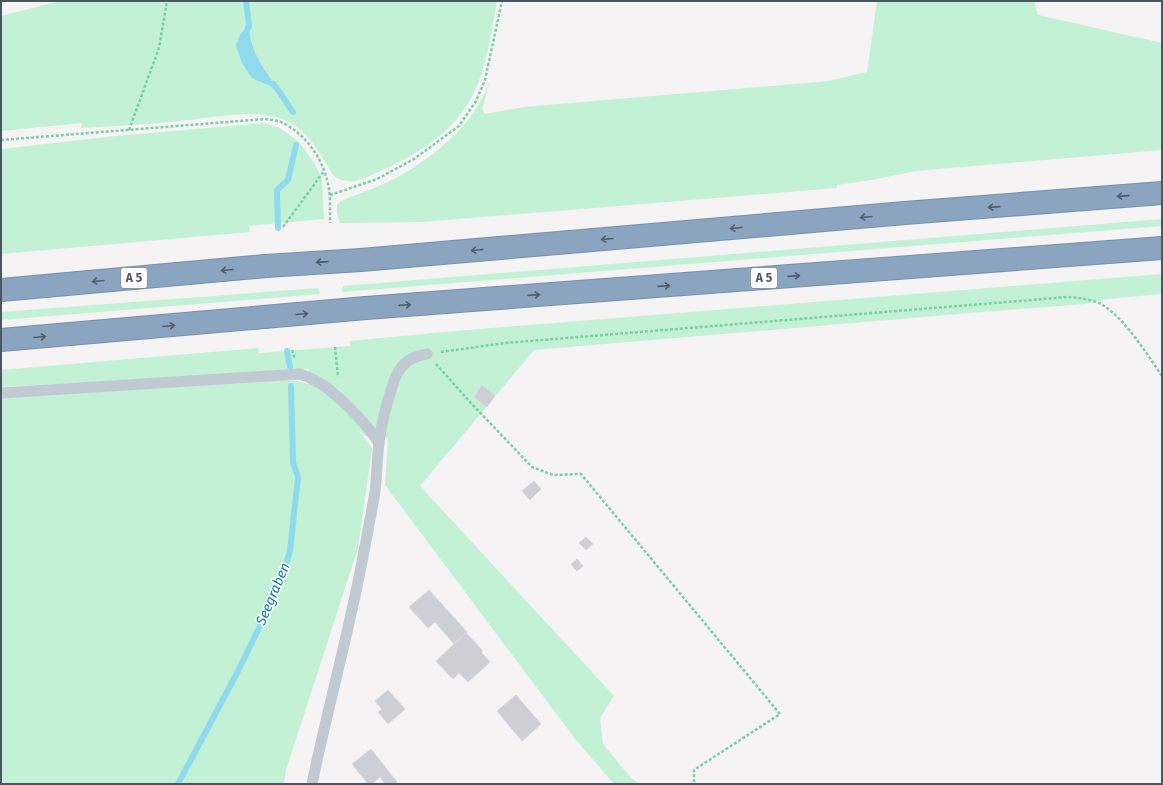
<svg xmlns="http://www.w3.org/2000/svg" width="1163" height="785" font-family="'Fira Sans',sans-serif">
<rect width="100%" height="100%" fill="#f5f3f3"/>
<g fill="#c3f1d5">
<path d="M60,1H497C493,25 489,49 482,72C467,122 430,148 385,169C370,175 353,187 337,178C332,175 329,168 326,163C312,140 300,122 271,116C246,111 215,117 190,120C154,124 117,126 81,128L82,123L1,131V16Z"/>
<path d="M877,1H1034L1038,15L1162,43V150L915,171L877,179L837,185V188L422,222L340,223L337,213V204C350,195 365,193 379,186C411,173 454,142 473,113C480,103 485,92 490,81L482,109L485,114L524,107L829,81L867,72Z"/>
<path d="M264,123L280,128L298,141L315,164L322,180L324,219L249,226L250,232L1,254V149L116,136Z"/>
<path d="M1162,219V226L342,292L343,286Z"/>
<path d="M1162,274V294L1107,299L1085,304L982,312L534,350L420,486L614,696L600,718L603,744L631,778L640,784H614L576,740L385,485L388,438L365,436L355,426L372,448L358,548L286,770L284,784H1V397L285,380L298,381L308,384L309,369H291L257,373L1,387V370L258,348L259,353L350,346V341L455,331Z"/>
<path d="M318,288L320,294L1,320V312Z"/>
</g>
<path fill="#90daee" d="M249,26C250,53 264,67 277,89L252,78L242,63L236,46L240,34Z"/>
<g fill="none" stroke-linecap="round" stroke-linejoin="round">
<g stroke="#90daee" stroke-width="6">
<path d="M246,1L249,26L246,33"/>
<path d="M273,84C281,92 286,103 293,112"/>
<path d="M278,228L277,190L288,180L296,145"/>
<path d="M287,351L290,367"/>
<path d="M178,784L237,673L277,591L290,551L298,477L293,462L291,386"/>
</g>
</g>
<g fill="#cdcfd5" stroke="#d7d9de">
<path d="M482,385L495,396L487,407L474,397Z"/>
<path d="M534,481L541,489L530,500L522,491Z"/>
<path d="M586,537L593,544L586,550L579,543Z"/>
<path d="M577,559L583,566L577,571L571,564Z"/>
<path d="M429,590L467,632L454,644L435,622L428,628L409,607Z"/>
<path d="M466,633L483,651L481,652L490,662L468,682L459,673L453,679L436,661Z"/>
<path d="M388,690L405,709L388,724L378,712L382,709L375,701Z"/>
<path d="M516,695L541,724L522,741L497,711Z"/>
<path d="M371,749L397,782L394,784H385L380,777L372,784H368L352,764Z"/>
</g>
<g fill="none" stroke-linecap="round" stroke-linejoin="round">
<g stroke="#7690ad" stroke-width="24">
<g id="motorway">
<path d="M361,260L905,213L1162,193"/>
<path d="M1,290L266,266"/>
<path d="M366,308L1162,248"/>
<path d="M1,340L264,317"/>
</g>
</g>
<g stroke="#7ad0a6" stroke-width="2.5" stroke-dasharray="3 2" stroke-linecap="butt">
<path d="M129,130L159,48L167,1"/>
<path d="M1,140L265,119C271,120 278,120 283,123C305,134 321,156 327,180C331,193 330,209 330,223"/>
<path d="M330,195L377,179L414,159L459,126L476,101L485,80L502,1"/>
<path d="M283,227L324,171"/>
<path d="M335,347L338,377"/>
<path d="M292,350L295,359"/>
<path d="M441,352L505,343L1068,297C1079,298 1091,299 1101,304C1125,318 1146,353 1162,376"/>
<path d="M436,364L469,401L532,467L553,475L581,474L780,714L694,770V784"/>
</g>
<g stroke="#c1cad2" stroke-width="11">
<path d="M1,393L300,374C304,376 310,377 314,380C336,391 366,423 379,443"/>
<path d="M312,784C328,706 350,629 364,551C368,531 372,511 375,491C377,475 377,459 379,443C381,424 389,394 396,376C402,363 413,356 427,354"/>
</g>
<use href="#motorway" stroke="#8ba5c1" stroke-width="22"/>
<g stroke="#7690ad" stroke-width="24" stroke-linecap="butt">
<g id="motorway-bridge">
<path d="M266,266L361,260"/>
<path d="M264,317L366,308"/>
</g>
</g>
<use href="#motorway-bridge" stroke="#8ba5c1" stroke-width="22"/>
</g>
<defs><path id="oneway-shaft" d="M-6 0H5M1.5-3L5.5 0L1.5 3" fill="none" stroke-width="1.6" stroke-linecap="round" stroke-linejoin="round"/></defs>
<g stroke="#505e6b">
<use href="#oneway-shaft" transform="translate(1123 196) rotate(176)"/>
<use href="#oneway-shaft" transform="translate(994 207) rotate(176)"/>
<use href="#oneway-shaft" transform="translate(866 217) rotate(175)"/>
<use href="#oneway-shaft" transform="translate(736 228) rotate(175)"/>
<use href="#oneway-shaft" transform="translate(607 239) rotate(175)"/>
<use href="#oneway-shaft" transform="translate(477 250) rotate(175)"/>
<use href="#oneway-shaft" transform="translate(322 262) rotate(176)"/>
<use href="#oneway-shaft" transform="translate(227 270) rotate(175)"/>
<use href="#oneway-shaft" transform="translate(794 276) rotate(-4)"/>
<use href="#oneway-shaft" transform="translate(98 281) rotate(175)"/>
<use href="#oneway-shaft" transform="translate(664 286) rotate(-4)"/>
<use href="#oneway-shaft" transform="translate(534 295) rotate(-4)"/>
<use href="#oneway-shaft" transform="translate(405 305) rotate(-4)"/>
<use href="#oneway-shaft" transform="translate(302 314) rotate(-5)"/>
<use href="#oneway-shaft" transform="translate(169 326) rotate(-5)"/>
<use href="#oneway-shaft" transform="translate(40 337) rotate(-5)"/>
</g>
<g text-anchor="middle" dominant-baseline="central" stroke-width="3" stroke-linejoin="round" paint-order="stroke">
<g fill="#fff" stroke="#808990" stroke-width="1">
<rect x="121" y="268" width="26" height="20" rx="3"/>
<rect x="751" y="268" width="26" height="20" rx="3"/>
</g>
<g font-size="12" font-weight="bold" fill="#4a5661">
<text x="134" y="278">A 5</text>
<text x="764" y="278">A 5</text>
</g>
<g font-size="14" font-style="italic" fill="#0c7c9b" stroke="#fff">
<text transform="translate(273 594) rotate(-67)">Seegraben</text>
</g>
</g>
<rect width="1163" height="785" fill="none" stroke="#4a5661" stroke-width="4"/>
</svg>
